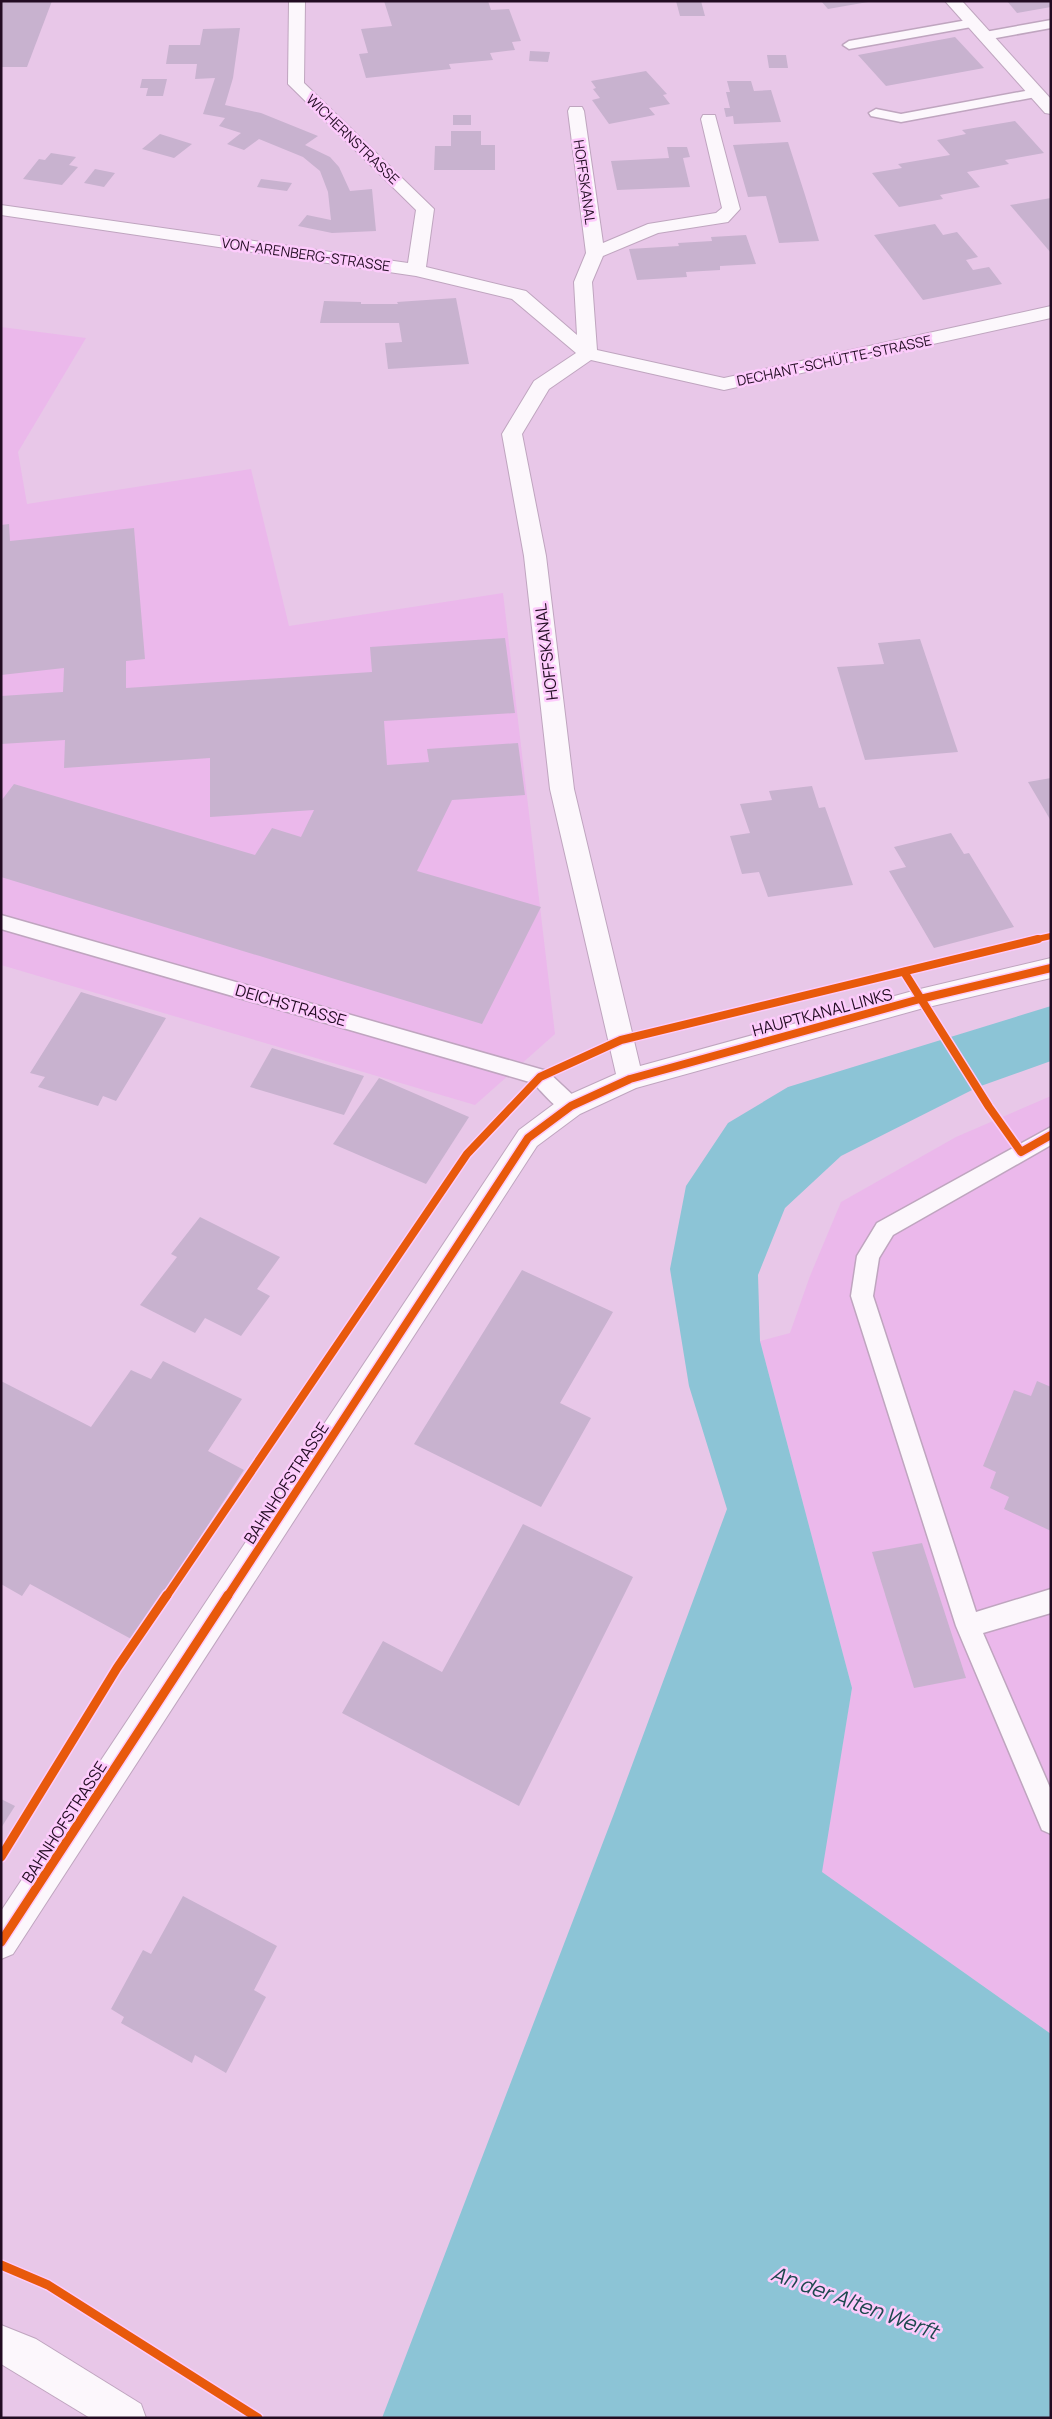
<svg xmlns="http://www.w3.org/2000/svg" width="1052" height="2419" font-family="Manrope,sans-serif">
<rect width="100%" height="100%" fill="#e8c7e8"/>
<g fill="#ebb8eb">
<path d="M1,327L86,338L18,452L27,504L251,469L289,626L503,593L555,1034L475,1105L1,965Z"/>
<path d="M1051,1096V2034L821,1872L852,1688L760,1341L790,1333L810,1276L841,1202L956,1137Z"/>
</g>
<path fill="#8cc4d6" d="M1051,1006V1061L978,1087L841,1156L785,1208L758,1275L760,1341L852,1688L822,1872L1051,2034V2418H382L615,1811L727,1509L689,1386L670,1269L686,1186L728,1123L788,1087Z"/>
<g fill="#c8b2cf">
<path d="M1,1H52L27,67H1Z"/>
<path d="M384,1H488L491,10L509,9L521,41L512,42L515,50L490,53L493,60L449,64L451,69L366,78L359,54L368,53L361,29L392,26Z"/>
<path d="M676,1H701L705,16H680Z"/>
<path d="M821,1H868V2L828,9Z"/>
<path d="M1007,1H1051V7L1017,13Z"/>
<path d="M240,28L233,78L225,105L261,113L318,136L305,145L330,157L339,167L350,191L372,189L376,231L332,233L298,226L307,215L331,220L328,192L320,171L303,157L259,139L244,150L227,144L241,133L219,126L225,118L203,114L215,78L195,79L197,64H166L169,45H200L203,29Z"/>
<path d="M955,37L984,68L886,86L858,55Z"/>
<path d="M530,51L550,52L548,62L529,61Z"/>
<path d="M767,55H786L788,68H769Z"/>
<path d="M646,71L667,94L663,95L670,104L649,108L655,115L609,124L592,100L600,98L593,89L596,88L591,81Z"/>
<path d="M142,79H167L163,96H146L148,88H140Z"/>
<path d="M727,81H751L754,91L771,90L781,122L734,124L733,116L726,117L724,108H730L726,92H730Z"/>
<rect x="453" y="115" width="18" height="10"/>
<path d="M1015,121L1044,153L1005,160L1009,164L967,172L980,187L940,195L943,199L899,207L872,173L902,168L898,164L950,155L937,140L966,134L962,130Z"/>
<path d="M451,131H481V145H495V170H434L435,146H451Z"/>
<path d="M160,134L192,144L174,158L142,149Z"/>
<path d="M788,142L805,195L819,241L779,243L766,196L748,197L733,145Z"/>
<path d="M667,147H687L690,157L683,158L690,187L617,190L611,161L669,158Z"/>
<path d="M51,153L76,157L69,165L78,167L62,185L23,179L39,159L45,160Z"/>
<path d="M95,169L115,173L104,187L84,183Z"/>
<path d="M261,179L292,183L287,191L257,187Z"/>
<path d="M1051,198V253L1010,205Z"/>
<path d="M935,224L943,235L957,232L978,257L966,260L973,270L989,267L1002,284L923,300L874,235Z"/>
<path d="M746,235L756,264L720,266V270L686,272L687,277L637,280L629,249L679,246L678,243L712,241L711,237Z"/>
<path d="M456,298L469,364L388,369L385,343L402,342L399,323H320L324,301L361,302V304H398L397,302Z"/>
<path d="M9,524L10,541L134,528L145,659L126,661V688L372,672L370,647L505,638L515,713L384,721L387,765L429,762L427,749L518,743L525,795L452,800L417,871L541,907L482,1024L1,877V801L14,784L255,855L272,828L301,837L314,810L210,817V758L64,768L65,740L1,744V696L63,692L64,668L1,675V525Z"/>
<path d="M920,639L958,752L865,760L837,667L884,664L878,643Z"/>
<path d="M1051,778V821L1028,782Z"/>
<path d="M812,786L819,808L825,807L853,885L768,897L759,872L742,874L730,836L750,833L740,804L772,800L769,791Z"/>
<path d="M951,833L964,854L969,853L1014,927L934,948L889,871L906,867L894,847Z"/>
<path d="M81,992L166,1018L116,1101L103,1096L98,1106L38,1087L45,1077L30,1073Z"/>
<path d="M272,1048L364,1076L344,1115L250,1087Z"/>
<path d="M379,1078L469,1117L426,1184L333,1144Z"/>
<path d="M200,1217L280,1257L257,1289L270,1296L241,1336L205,1318L195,1333L140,1305L177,1257L171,1254Z"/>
<path d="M522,1270L613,1312L560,1403L591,1418L541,1507L414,1444Z"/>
<path d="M163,1361L242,1399L208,1451L244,1470L133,1640L30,1584L22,1596L1,1584V1381L91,1427L131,1370L151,1379Z"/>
<path d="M1037,1381L1051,1387V1531L1004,1509L1009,1497L990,1488L996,1472L983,1466L1014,1390L1031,1396Z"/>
<path d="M523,1524L633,1577L519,1806L342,1713L383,1641L442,1672Z"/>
<path d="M922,1543L966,1678L914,1688L872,1552Z"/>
<path d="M1,1799L15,1806L1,1828Z"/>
<path d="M183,1896L277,1946L254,1990L266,1997L226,2073L195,2055L192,2063L121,2023L124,2017L111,2009L143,1950L151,1954Z"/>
</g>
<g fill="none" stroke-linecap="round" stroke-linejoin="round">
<g stroke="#bfa5bf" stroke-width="3">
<g id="service">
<path d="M973,19L977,20L979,23L977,26L849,49L843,45L849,41Z"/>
<path d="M1051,20V28L985,40L979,36L985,32Z"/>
<path d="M1036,89L1041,90L1042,93L1041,96L901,122L871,116L869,113L876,109L901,114Z"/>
<path d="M1,915L547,1071L578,1100L581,1106L578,1112C561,1118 545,1094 533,1083L1,929Z"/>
<path d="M1051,1127V1145L893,1235L879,1258L873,1296L976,1612L1051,1589V1613L983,1633L1051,1790V1834L1042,1830L956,1626L851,1296L857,1256L877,1223Z"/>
</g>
</g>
<g stroke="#bfa5bf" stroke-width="2">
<g id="minor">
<path d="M289,1H305L304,83L434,209L426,267L526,291L577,335L574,282L586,253L568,111L570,107H582L584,111L603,243L648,224L716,213L722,208L701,119L703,115H715L740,209L728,222L658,233L603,256L592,282L597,350L724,378L1051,306V318L724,390L591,360L549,389L522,434L546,556L574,789L640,1066L920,989L1051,958V978L920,1009L636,1088L580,1114L537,1146L13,1954L1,1959V1911L519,1130L562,1098L616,1074L550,789L524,556L502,434L534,381L576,353L512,299L416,276L1,215V205L408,263L416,210L288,84Z"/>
<path d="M945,1H962L1051,99V114L1045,113Z"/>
</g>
</g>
<g stroke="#bfa5bf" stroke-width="2">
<path id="tertiary" d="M1,2325L36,2339L141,2404L146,2418H90L1,2364Z"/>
</g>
<path stroke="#d7ccd7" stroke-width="3" stroke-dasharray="5 2.5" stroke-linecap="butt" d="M942,1034L1000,1122"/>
<use href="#service" fill="#fcf7fc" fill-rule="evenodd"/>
<use href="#minor" fill="#fcf7fc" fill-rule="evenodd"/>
<use href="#tertiary" fill="#fcf7fc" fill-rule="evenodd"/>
<g stroke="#fdcbfc" stroke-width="9">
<path id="cycleway-far2" d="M1033,940L1051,936"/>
</g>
<g stroke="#fdcbfc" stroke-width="11">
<g id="cycleway-far1">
<path d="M904,972L989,1107L1021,1152L1051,1135"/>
<path d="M166,1597L467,1154L540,1077L621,1040L1038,939"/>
<path d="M227,1597L528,1138L571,1106L630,1079L920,999L1051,968"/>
</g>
</g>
<g stroke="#fdcbfc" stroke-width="12">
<g id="cycleway">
<path d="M1,1857L117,1668L167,1595"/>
<path d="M1,1942L228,1595"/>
<path d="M1,2265L48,2285L258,2418"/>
</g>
</g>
<use href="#cycleway-far2" stroke="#e8590c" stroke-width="6"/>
<use href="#cycleway-far1" stroke="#e8590c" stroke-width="8"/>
<use href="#cycleway" stroke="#e8590c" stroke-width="9"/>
</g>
<g text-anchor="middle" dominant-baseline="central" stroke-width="5" stroke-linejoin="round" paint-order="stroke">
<g font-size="14" fill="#220c22" stroke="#fdcbfc">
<text transform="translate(353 139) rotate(44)">WICHERNSTRASSE</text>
<text transform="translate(585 182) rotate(82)">HOFFSKANAL</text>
<text transform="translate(306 254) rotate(8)">VON-ARENBERG-STRASSE</text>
<text transform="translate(834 360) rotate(-12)">DECHANT-SCHÜTTE-STRASSE</text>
</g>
<g font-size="16" fill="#220c22" stroke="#fdcbfc">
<text transform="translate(546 652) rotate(-97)">HOFFSKANAL</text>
<text transform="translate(291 1005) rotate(16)">DEICHSTRASSE</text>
<text transform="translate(822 1012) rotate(-15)">HAUPTKANAL LINKS</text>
<text transform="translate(286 1483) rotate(-57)">BAHNHOFSTRASSE</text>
<text transform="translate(64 1822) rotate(-57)">BAHNHOFSTRASSE</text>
</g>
<g font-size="21" font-style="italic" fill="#1d484e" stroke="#fdcbfc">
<text transform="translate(855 2302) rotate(20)">An der Alten Werft</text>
</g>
</g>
<rect width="1052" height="2419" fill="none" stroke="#220c22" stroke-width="5"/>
</svg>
